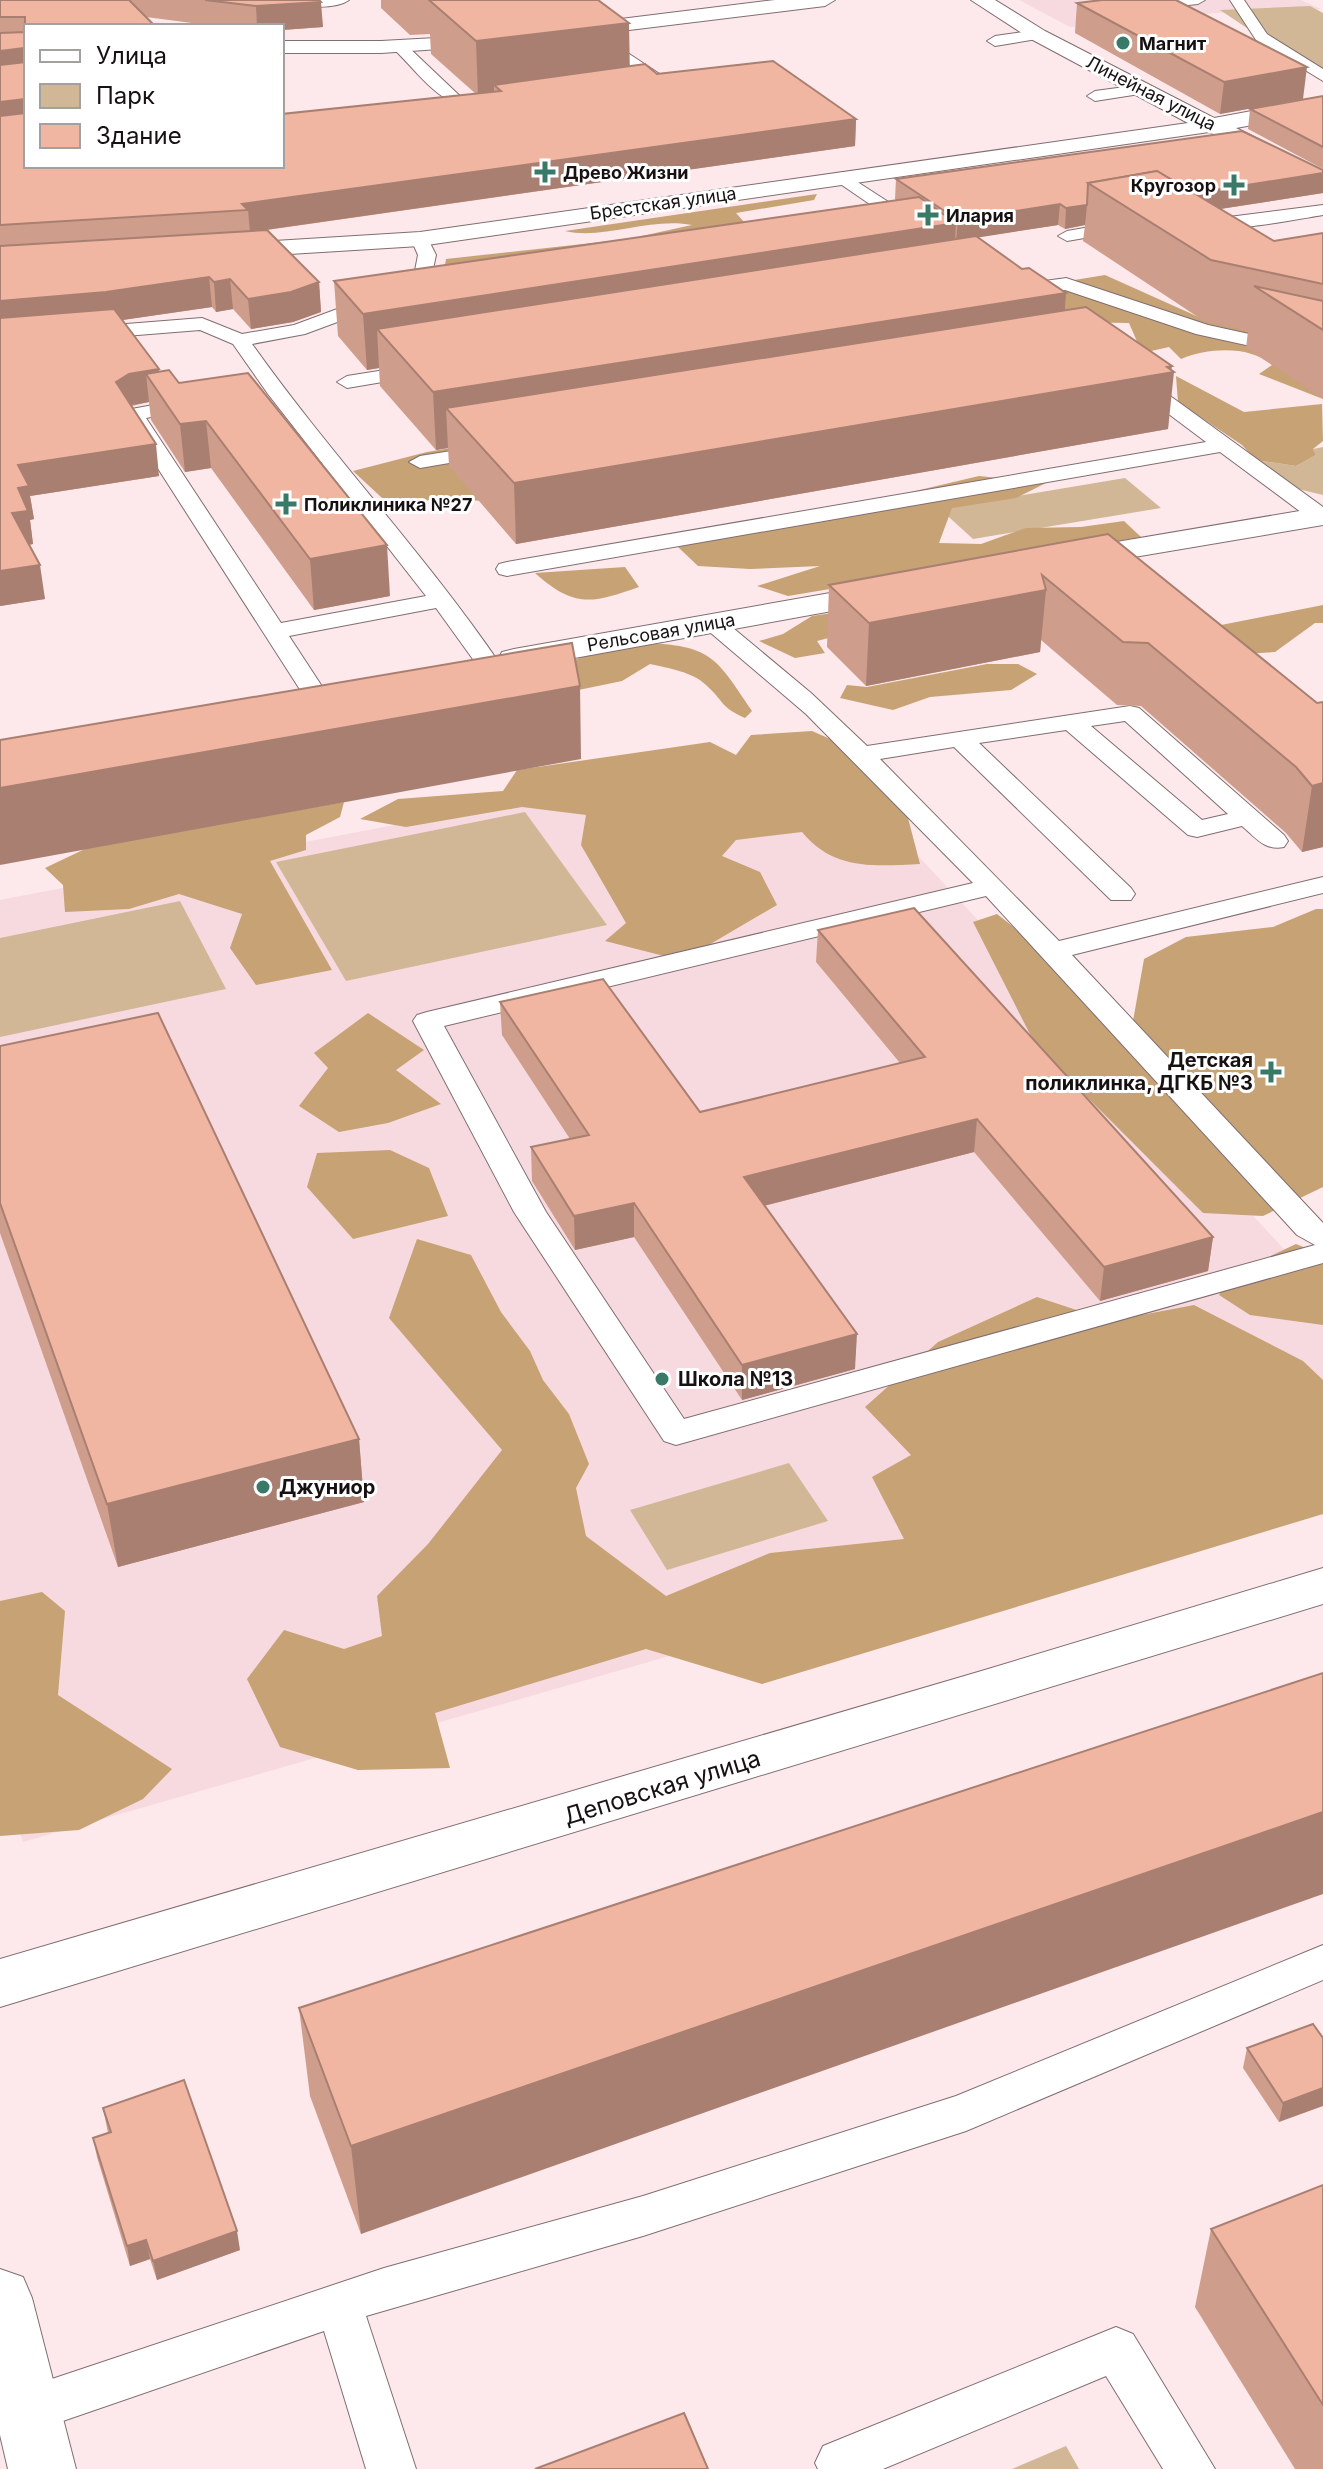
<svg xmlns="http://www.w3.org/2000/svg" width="1323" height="2469" font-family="Inter,sans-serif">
<rect width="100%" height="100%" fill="#fde8eb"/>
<g fill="#f7dadf">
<path d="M1019,0H1301L1321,9L1216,13L1070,27Z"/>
<path d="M815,745L1323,1291V1468L23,1842L0,1765V900Z"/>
</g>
<g fill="#d1b796">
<path d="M1310,6L1323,13V79L1220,10Z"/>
<path d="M1323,447V495L1298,489L1256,460L1296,466L1316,455L1313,449Z"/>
<path d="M1125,478L1161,508L973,539L940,509Z"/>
<path d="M525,812L607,925L346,981L276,862Z"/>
<path d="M180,901L226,989L0,1037V938Z"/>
<path d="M789,1463L828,1521L667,1570L630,1510Z"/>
<path d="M1066,2446L1079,2469H1012Z"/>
</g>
<g fill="#c6a275">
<path d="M817,194L814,200L736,213L745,223L443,276L446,259L628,239L692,225C650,217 604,240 565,231Z"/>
<path d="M1105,275L1203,319L1257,313L1323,355V399L1259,374L1272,365C1249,345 1208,348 1181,359L1169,347L1142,353L1129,323L1068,322L1044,285Z"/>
<path d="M1176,376L1244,412L1322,404L1323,441L1313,449L1316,455L1296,466L1256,460L1242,445L1178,402Z"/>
<path d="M543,432L488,501L432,499L395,510L353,471L427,452Z"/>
<path d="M979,476L1046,483L1016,498L952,508L939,543L981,544L1026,528L1081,527L1124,521L1141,537L788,596L757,586L820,566L750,569L698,566L678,547Z"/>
<path d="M625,567L639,587C593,603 575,609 535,573Z"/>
<path d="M1323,605V623H1315L1275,652L1163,659L1104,648Z"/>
<path d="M846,611L862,629L817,641L825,653L795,658L759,641L783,634L812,616Z"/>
<path d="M643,643C711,645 716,657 752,711L745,718C720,707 724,701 706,685C693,672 668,668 650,664L622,681L530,700L560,666L589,654Z"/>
<path d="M987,664H1018L1037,674L1011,690L930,697L893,710L840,698L847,685L867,687Z"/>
<path d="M812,731L837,742L890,794L908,818L920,864C875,866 834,871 802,832L736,840L722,856L760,872L777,905L707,946L664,956L605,941L626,923L581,845L586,815L522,807L406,827L360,819L398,799L503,791L517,770L710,742L736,755L751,735Z"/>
<path d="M344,802L340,817L306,835V850L270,861L332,970L256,985L230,948L242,914L179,894L129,909L65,912L63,885L45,868L87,848Z"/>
<path d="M1316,909H1323V1187L1263,1216L1203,1213L1036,1046L973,922L997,914L1133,1021L1144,959L1186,937L1273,927Z"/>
<path d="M368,1013L424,1050L396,1070L441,1104L388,1123L339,1132L299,1106L328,1068L314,1053Z"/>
<path d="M390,1150L429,1168L448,1216L353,1239L307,1187L317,1153Z"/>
<path d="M417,1239L471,1255L501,1312L530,1351L543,1380L569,1414L589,1464L576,1488L586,1536L666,1596L770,1553L904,1539L872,1477L911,1455L865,1407L938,1342L1037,1297L1110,1321L1194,1305L1303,1361L1323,1380V1514L762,1684L646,1649L435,1713L450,1768L358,1770L280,1747L247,1679L284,1630L344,1649L382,1636L377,1596L428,1544L502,1450L389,1318Z"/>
<path d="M1296,1244L1323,1255V1325L1250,1315L1219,1295L1235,1273Z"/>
<path d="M42,1592L65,1611L58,1695L172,1769L143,1799L79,1830L0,1836V1601Z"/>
</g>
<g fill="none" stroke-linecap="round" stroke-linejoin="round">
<g stroke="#806e71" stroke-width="2">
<g id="lane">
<path d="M290,0H349C337,9 303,9 290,0Z"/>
<path d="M1154,0H1205L1198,4L1138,10L1131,6L1133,3Z"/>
<path d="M1230,0H1244L1267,34L1323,69V81L1256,40Z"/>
<path d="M593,30L661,75V85L632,89V83L646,79L588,38V32Z"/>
<path d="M1038,30L1043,32V38L995,46L987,41L995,36Z"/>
<path d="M399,41L404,43L462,98C474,101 492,96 500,104L498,107C449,119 425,80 394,49L391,46Z"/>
<path d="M1140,85L1148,90L1146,93L1095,101L1087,96L1095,91Z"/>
<path d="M842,172L921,223L924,227L921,231H909L836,181L833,177Z"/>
<path d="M1323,205V215C1297,219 1207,238 1190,222L1199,217L1221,218Z"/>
<path d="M1125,221L1131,222L1134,226L1131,230L1067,241L1058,236L1067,231Z"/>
<path d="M420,234L426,235L436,255L429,288L305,334L252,344C330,454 424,553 500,664L496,669H480L436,608L289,636L329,697L326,702H308L123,414L126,410L192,398L199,400L202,404L199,408L146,418L281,623L426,596L268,394L233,344L200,330L0,346V334L202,318L242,334L294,325L413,281L418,255L411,239Z"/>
<path d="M1066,278L1208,325L1323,350V362L1196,334L1065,290L1027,297L1006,294L1004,290C1012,283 1051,281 1066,278Z"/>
<path d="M423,364L433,370L430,374L347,388L337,382L347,376Z"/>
<path d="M1137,375L1144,377L1323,507V522L1313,521L1220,452L507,576L499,574L496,569L499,564L507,562L1206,442L1130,385L1127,381Z"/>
<path d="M489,445L496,447L499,451L496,455L420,468L409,462L420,456Z"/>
<path d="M713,616L721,618L811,693L867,746L1130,706L1139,708L1284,835L1288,841L1284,847C1265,851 1256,838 1242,826L1197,837L1188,835L1066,730L979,743L1131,888L1135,894L1131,900H1111L954,747L880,759L1059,941L1323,877V893L1072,955L1323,1223V1263L676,1445L664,1441L514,1212L413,1021L417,1015L427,1012L973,883L806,714L705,628L701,623L705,618ZM1125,721L1228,814L1202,820L1091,726ZM986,896L1297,1235L1315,1245L684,1419L546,1212L444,1026Z"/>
<path d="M1323,1945V1980L966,2131L643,2236L366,2316L416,2469H366L324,2331L28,2433L11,2426L4,2410L11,2394L28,2387L384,2268L643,2196L956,2096Z"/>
<path d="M1116,2327L1133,2334L1215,2469H1163L1106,2376L883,2469H818L815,2463L823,2446Z"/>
</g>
</g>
<g stroke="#806e71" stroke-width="2">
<g id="street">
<path d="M775,0H835L825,6L572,37L562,31L572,25Z"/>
<path d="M971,0H995L1045,31L1214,118L1323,98V112L1236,128L1323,172V189L1209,132L420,246L224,258L215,256L212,251L215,246L224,244L420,232L1188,123L1031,39Z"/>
<path d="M491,35L501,41L498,45L381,53H282V41H381Z"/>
<path d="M1323,507V525L1069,568L1058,566L1054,559L1058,552L1069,550Z"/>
<path d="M887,583L898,585L903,592L898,599L514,669L502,666L498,659L502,652L514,649Z"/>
<path d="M1323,1568V1604L0,2007V1959L978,1672Z"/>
</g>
</g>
<g stroke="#806e71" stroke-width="2">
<path id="secondary" d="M0,2269L23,2277L32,2298L76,2469H8L0,2435Z"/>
</g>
<use href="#lane" fill="#fff" fill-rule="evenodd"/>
<use href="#street" fill="#fff" fill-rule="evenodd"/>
<use href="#secondary" fill="#fff" fill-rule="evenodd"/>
</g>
<g fill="#cf9d8b">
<path d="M0,0H319L323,27L282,30V26H215L146,17L26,166L476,94L431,54L430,34L410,35L381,8V0H598L630,66L657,74L856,119L855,146L267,230L319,282L321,312L293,322L251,329L233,309L216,312L212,307L122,320L159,371L179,383L390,596L314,610L211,468L185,472L151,420L149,402L132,406L159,476L30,496L34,519L30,520L33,544L29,545L45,599L0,606Z"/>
<path d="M1077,3L1303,99L1220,114L1075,33Z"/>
<path d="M1323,96V169L1248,129L1250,109Z"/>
<path d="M1323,170V193L1220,209L1274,241L1323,233V397H1321L1246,348L1248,331L1204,321L1083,241L1085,225L1065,229L1058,225L977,237L1065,310L1171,369L1168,429L516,544L449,466L448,448L436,450L380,386L379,368L367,370L338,336L334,281L896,200L895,199L896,179Z"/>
<path d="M1108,534L1317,703L1323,847L1302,852L1286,833L1141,706L1117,705L1041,640L1040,652L866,686L827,647L829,585Z"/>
<path d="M818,930L1213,1237L1208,1271L1100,1301L974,1152L764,1206L855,1369L742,1400L634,1237L575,1250L532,1181L531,1147L570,1139L502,1035L500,1002L700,1112L900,1063L816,962Z"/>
<path d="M0,1046L359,1439L364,1502L118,1567L0,1233Z"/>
<path d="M1323,1673L361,2234L310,2096L299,2008Z"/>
<path d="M1313,2024L1279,2122L1243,2068L1247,2048Z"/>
<path d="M103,2108L240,2250L157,2280L150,2259L130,2266L97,2157L93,2138L108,2133Z"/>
<path d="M1323,2185V2469H1295L1195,2307L1211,2229Z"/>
</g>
<g fill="#a97f71">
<path d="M321,2L323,27L282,30V26H257L256,6Z"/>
<path d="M629,23L630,78L494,85V95L478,97L476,41Z"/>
<path d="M25,48L26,74L0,78V51Z"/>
<path d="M1307,67L1303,99L1220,114L1224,82Z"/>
<path d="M24,99L26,126L0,129V102Z"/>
<path d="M856,119L855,146L250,232L248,210L242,204Z"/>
<path d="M1323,173V193L1194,213L1197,193Z"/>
<path d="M1060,204L1058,225L956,241L958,220Z"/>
<path d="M1087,205L1085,225L1065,229L1066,208Z"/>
<path d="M956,223L953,276L377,329L379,368L367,370L363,314Z"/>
<path d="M209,277L212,307L109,322L0,332V301Z"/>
<path d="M230,279L233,309L216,312L214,282Z"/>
<path d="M319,282L321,312L293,322L251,329L248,299Z"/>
<path d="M1066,293L1062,349L446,408L448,448L436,450L433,392Z"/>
<path d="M1172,366L1171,372H1174L1168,429L516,544L514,483Z"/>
<path d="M159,369L162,397L146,374L149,402L132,405L120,413L116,382L129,374Z"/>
<path d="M206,421L211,468L185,472L180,424Z"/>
<path d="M156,444L159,476L30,496L34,519L30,520L33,544L17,547L12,513L18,488V465Z"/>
<path d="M387,545L390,596L314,610L310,559Z"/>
<path d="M40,565L45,599L0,606V571Z"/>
<path d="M1046,590L1040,652L866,686L869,623Z"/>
<path d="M580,686L581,759L0,865V788Z"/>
<path d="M1323,783V847L1302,852L1312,786Z"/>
<path d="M977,1119L974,1152L743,1211L744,1177Z"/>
<path d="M634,1203V1237L575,1250L574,1216Z"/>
<path d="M1213,1237L1208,1271L1100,1301L1104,1267Z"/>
<path d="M857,1334L855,1369L742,1400V1365Z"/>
<path d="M359,1439L364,1502L118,1567L107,1504Z"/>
<path d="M1323,1812V1894L361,2234L351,2146Z"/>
<path d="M1323,2088V2106L1279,2122L1283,2103Z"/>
<path d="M237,2231L240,2250L157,2280L153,2261Z"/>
<path d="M146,2240L150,2259L130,2266L127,2246Z"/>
</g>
<g fill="#f1b6a2" stroke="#a97f71" stroke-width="2">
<path d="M0,0H129L155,26H26V166H282V114L501,91L494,85L645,64L657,74L773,61L856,119L242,204L248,210L0,225V116L25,113L24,99L0,102V65L25,62V48L0,51V33L25,32V17H0Z"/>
<path d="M205,0H319L321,2L256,6Z"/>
<path d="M429,0H598L629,23L476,41Z"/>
<path d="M1102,0H1176L1307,67L1224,82L1077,3Z"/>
<path d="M1323,96V147L1250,109Z"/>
<path d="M1242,131L1323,170V173L1197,193L1192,192L1157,171L1088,183L1087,205L1066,208L1060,204L958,220L896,179Z"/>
<path d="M1157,171L1274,241L1323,233V284L1211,260L1088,183Z"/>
<path d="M919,197L956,223L363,314L334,281Z"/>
<path d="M267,230L319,282L291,292L248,299L230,279L214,282L209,277L106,292L0,301V246Z"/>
<path d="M976,236L1022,269L1029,268L1066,293L433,392L377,329Z"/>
<path d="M1254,286L1323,301V330Z"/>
<path d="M1086,307L1172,366L1167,367L1174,372L514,483L446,408Z"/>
<path d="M114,309L159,369L129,374L116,382L156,444L18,465L29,486L18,488L28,511L12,513L40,565L0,571V318Z"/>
<path d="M169,370L179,383L248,373L387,545L310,559L206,421L180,424L146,374Z"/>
<path d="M1108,534L1317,703L1323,702V783L1312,786L1296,767L1148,643L1123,642L1042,575L1046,590L869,623L829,585Z"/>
<path d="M572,643L580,686L0,788V740Z"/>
<path d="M914,908L1213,1237L1104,1267L977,1119L744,1177L857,1334L742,1365L634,1203L574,1216L531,1147L589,1135L500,1002L603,979L700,1112L925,1057L818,930Z"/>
<path d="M158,1013L359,1439L107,1504L0,1203V1046Z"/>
<path d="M1323,1673V1812L351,2146L299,2008Z"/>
<path d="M1313,2024L1323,2038V2088L1283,2103L1247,2048Z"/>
<path d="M184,2080L237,2231L153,2261L146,2240L127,2246L93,2138L111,2132L103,2108Z"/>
<path d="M1323,2185V2405L1211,2229Z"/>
<path d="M684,2413L708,2469H535Z"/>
</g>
<g fill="#387967" stroke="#fff" stroke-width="3">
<circle cx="1123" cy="43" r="8"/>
<path d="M541 160h8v8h8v8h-8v8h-8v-8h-8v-8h8z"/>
<path d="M1230 173h8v8h8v8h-8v8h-8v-8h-8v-8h8z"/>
<path d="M924 203h8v8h8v8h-8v8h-8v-8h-8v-8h8z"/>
<path d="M282 492h8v8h8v8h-8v8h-8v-8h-8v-8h8z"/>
<path d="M1267 1060h8v8h8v8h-8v8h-8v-8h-8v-8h8z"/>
<circle cx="662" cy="1379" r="8"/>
<circle cx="263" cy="1487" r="8"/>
</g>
<g text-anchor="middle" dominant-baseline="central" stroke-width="6" stroke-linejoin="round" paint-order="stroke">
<g font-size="18" font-weight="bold" fill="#181112" stroke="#fff" text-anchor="start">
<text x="1139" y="43">Магнит</text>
<text x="563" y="172">Древо Жизни</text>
<text x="1216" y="185" text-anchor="end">Кругозор</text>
<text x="946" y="215">Илария</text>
<text x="304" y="504">Поликлиника №27</text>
</g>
<g font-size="18" fill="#181112" stroke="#fff">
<text transform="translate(1151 93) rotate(27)">Линейная улица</text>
<text transform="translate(663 203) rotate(-8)">Брестская улица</text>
<text transform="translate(661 632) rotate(-10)">Рельсовая улица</text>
</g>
<g font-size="20" font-weight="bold" fill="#181112" stroke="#fff" text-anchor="start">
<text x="1253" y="1060" text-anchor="end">Детская<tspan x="1253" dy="23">поликлинка, ДГКБ №3</tspan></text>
<text x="678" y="1379">Школа №13</text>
<text x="279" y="1487">Джуниор</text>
</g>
<g font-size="24" fill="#181112" stroke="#fff">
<text transform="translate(662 1787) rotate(-17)">Деповская улица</text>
</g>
</g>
<rect x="24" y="24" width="260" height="144" fill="#ffffff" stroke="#a3a0a0" stroke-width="2"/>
<rect x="40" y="50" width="40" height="12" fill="#ffffff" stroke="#a3a0a0" stroke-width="2"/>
<text x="96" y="64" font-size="24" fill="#181112">Улица</text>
<rect x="40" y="84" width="40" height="24" fill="#d1b796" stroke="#a3a0a0" stroke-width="2"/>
<text x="96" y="104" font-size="24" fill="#181112">Парк</text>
<rect x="40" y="124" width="40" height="24" fill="#f1b6a2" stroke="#a3a0a0" stroke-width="2"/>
<text x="96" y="144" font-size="24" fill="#181112">Здание</text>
</svg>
